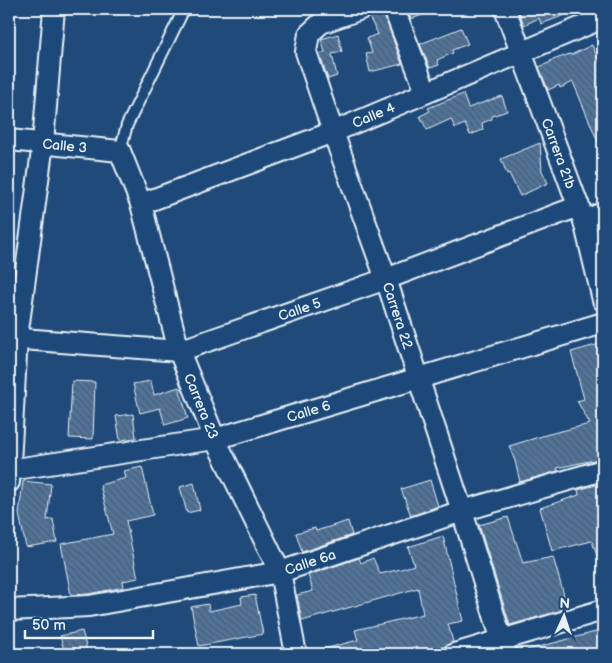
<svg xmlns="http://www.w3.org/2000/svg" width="612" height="663" font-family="'Balsamiq Sans',sans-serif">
<defs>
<pattern id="building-back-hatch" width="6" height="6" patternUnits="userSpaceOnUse" patternTransform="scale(1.25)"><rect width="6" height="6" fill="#517399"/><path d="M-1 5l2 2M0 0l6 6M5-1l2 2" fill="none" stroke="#4c5e72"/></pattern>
</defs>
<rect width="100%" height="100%" fill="#1f4a7a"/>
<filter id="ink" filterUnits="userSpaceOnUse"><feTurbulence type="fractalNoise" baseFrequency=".02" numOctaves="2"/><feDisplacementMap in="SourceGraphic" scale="10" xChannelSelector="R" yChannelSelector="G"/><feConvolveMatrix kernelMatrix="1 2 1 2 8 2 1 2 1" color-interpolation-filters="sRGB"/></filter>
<g filter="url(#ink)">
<g fill="url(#building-back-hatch)" stroke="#e8f1f8">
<path d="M373,9H382L402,64L370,72L366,54L372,53L367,38L378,34L369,17Z"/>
<path d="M407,9H434V11L411,19Z"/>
<path d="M518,9H578V10L541,24L539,18L524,25Z"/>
<path d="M461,28L468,44L452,50L453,53L437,60L439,65L430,68L420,44Z"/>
<path d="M338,34L342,52L332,54L337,76L328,79L319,53L325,52L321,39Z"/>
<path d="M592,45L603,70V154L573,82L560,88L559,85L548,90L539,67L551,62L550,61L570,54L571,55Z"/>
<path d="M463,94L468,108L502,96L507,111L492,116V119L482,123L483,130L470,135L465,124L455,128L451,119L427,130L420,116L430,111L428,108Z"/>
<path d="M540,143L542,171L548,183L520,196L509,173L507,174L501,159Z"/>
<path d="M603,343V458L557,468L558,471L520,482L515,461L509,446L549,434L590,424L577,401L584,399L571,352Z"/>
<path d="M72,381L95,382L93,439L69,438Z"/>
<path d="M151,381L154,395L179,387L188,418L165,425L160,408L140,413L133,384Z"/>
<path d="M133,414L136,438L120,440L116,416Z"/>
<path d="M142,467L153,515L126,521L138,578L123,581L124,587L88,594L71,595L61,544L113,534L100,485L126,478L124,471Z"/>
<path d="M430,480L438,506L411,516L401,489Z"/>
<path d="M23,481L51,484L47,520L53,519L57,542L26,547L19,514Z"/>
<path d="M194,483L200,510L187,513L180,487Z"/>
<path d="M603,483V567L601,568L592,541L552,551L540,508L579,495L578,490Z"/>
<path d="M508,517L523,563L553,557L567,606L559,611L510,625L479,525Z"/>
<path d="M348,521L352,535L302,552L296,533L315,528L316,531Z"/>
<path d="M443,536L463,621L448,624L453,642L445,646L419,654H321L320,650L358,640L355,630L423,614L418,588L302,621L297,595L313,591L308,575L359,558L361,563L373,558L380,574L401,569L414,565L408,547Z"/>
<path d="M255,595L263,634L199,646L191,607L208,604L209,611L242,604L241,597Z"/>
<path d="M603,630V654H528L527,650Z"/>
<path d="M82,631L88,654H65L60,636Z"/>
</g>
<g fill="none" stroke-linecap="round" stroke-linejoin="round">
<g stroke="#e8f1f8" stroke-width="14">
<path id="lane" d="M120,151L127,125L184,9"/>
</g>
<g stroke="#e8f1f8" stroke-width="24">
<g id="street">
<path id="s1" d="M361,9L321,23L309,34L306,52L333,132L386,279L462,511L506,654"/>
<path d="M394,9L426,92"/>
<path id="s2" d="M505,9L584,221L603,300"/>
<path id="s3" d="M9,140L120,151L141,204L179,351L215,439L280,572L296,654"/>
<path id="s4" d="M141,204L333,132L603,18"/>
<path d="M584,221L603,213"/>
<path id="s5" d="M9,338L179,351L386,279L579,206"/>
<path id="s6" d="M9,470L215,439L603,323"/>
<path d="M9,482L17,338L43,143L54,9"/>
<path id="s7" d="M9,610L89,606L280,572L462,511L603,470"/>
<path d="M454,654L603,610"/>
</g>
</g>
<use href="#lane" stroke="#1f4a7a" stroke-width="10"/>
<use href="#street" stroke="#1f4a7a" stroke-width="20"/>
</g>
</g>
<g text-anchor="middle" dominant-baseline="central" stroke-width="4.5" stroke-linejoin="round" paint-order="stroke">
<g font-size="14" fill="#e8f1f8" stroke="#1f4a7a">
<text stroke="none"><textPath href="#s4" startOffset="249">Calle 4</textPath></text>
<text stroke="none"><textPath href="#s3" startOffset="56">Calle 3</textPath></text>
<text stroke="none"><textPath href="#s2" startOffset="154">Carrera 21b</textPath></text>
<text stroke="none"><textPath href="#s5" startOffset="298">Calle 5</textPath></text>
<text stroke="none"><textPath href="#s1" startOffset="356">Carrera 22</textPath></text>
<text stroke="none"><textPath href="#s3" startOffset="380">Carrera 23</textPath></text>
<text stroke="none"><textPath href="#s6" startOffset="306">Calle 6</textPath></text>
<text stroke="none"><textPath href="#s7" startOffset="306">Calle 6a</textPath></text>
</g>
</g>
<rect width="612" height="663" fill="none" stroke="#1f4a7a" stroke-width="30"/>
<rect x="15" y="15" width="582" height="633" fill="none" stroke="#e8f1f8" stroke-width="2" filter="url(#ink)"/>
<g transform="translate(564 616) rotate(3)" stroke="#1f4a7a" stroke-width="4" paint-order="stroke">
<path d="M0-4L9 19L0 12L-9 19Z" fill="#e8f1f8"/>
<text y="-8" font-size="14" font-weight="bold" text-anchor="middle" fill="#e8f1f8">N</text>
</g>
<path d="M25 630v8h128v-8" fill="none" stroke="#e8f1f8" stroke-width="2.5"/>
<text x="32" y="630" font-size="15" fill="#e8f1f8" stroke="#1f4a7a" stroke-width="4" paint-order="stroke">50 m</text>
</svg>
